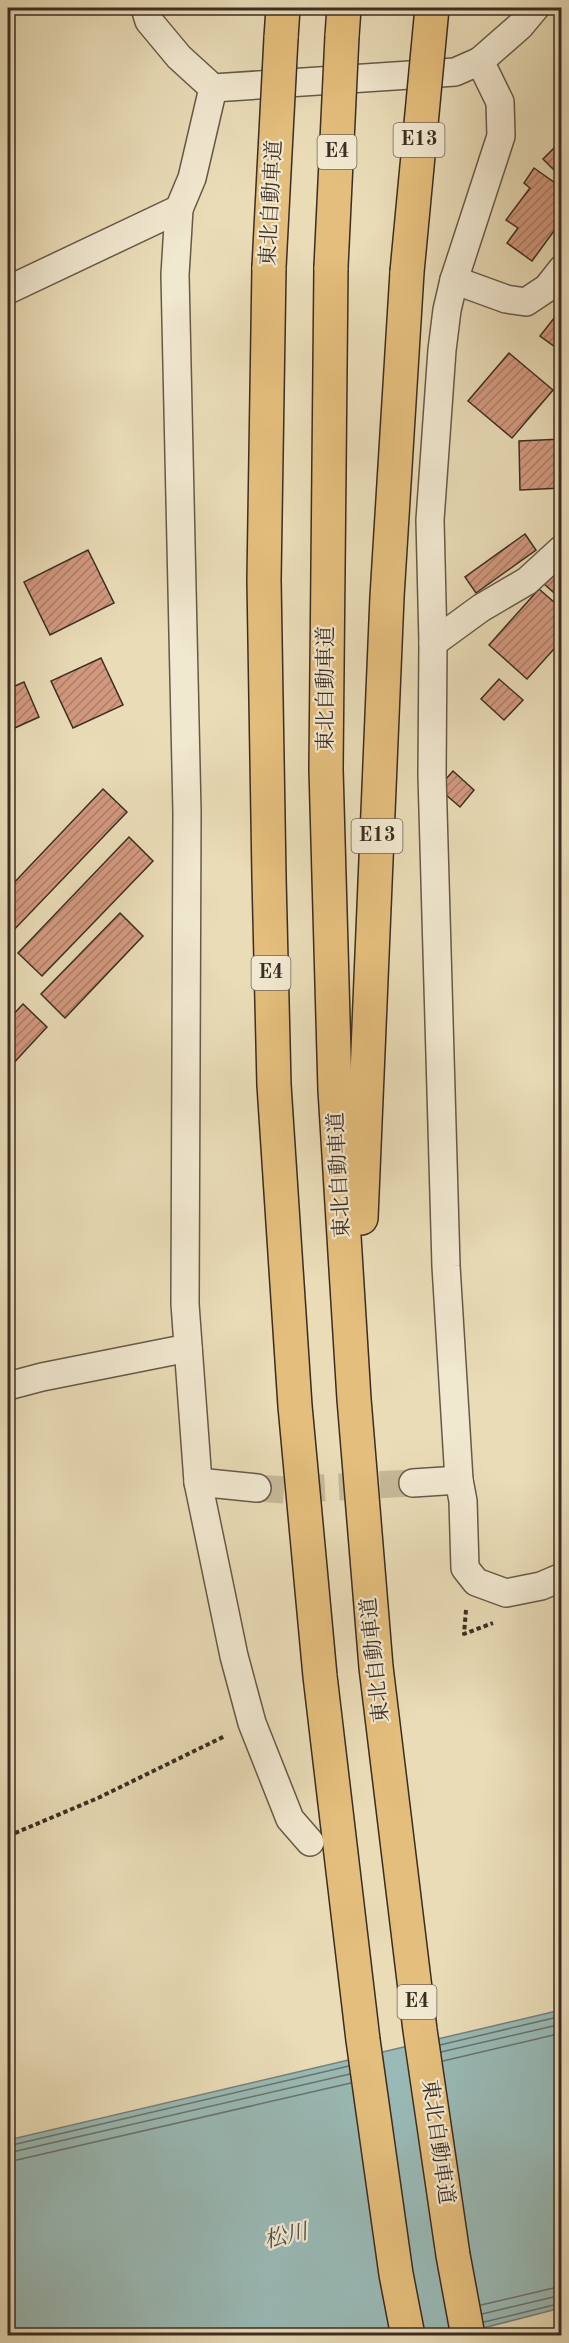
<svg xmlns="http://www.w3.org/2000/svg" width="569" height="2343" font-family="'Old Standard TT','Noto Serif JP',serif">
<defs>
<pattern id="building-hatch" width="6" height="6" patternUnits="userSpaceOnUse" patternTransform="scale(1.5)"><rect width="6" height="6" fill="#d3997f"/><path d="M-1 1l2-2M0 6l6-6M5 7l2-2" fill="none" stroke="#ac7d68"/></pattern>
</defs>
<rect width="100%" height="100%" fill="#e9dcb7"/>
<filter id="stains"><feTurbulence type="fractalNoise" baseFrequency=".00333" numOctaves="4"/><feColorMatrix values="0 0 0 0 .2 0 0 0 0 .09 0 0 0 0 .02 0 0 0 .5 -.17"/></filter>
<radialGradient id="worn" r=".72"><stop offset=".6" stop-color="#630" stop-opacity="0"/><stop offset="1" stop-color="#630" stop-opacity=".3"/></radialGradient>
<path fill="#99bab6" stroke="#74827b" stroke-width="1.5" d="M561,2010V2308L452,2336L8,2335V2140Z"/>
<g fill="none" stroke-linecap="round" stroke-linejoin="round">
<g stroke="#6a746c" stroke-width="1.5">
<path d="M440,2045L562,2016"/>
<path d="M441,2052L562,2024"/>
<path d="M443,2061L562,2033"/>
<path d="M8,2146L349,2066"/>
<path d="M8,2153L350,2074"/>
<path d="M8,2162L351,2083"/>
<path d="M481,2305L562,2286"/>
<path d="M482,2314L562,2295"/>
<path d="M484,2322L562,2303"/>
</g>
</g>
<g fill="url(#building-hatch)" stroke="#3c2d23" stroke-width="1.5">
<path d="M562,140V178L543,159Z"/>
<path d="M534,168L562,188V220L532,261L507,243L518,228L506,220L530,188L524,183Z"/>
<path d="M562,308V352L540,336Z"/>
<path d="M509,353L553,390L512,438L468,401Z"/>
<path d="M562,439V488L520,490L519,441Z"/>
<path d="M525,534L536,550L476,593L465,577Z"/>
<path d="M88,550L114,603L50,635L24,582Z"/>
<path d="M562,562V600L543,583Z"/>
<path d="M539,589L562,609V640L527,679L489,645Z"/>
<path d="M101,658L123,705L73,728L51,681Z"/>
<path d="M499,679L523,700L504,720L481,699Z"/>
<path d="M24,682L39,717L8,731V689Z"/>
<path d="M453,771L474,790L460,807L438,788Z"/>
<path d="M103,789L127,812L9,935L8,889Z"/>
<path d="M129,837L153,861L42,976L18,953Z"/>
<path d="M120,913L143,936L65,1018L41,994Z"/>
<path d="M23,1004L47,1027L8,1069V1020Z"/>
</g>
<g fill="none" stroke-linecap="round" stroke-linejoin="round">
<path stroke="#c6b999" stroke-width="27" stroke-dasharray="27 14" stroke-linecap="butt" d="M257,1488L284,1490L413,1483"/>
<g stroke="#675948" stroke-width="30">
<g id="minor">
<path d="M145,8L149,21L179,57L213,88L455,72L480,61L520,26L535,8"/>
<path d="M179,209L175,275L187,812L185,1304L198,1482L234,1656L252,1723L290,1819L310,1842"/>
<path d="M562,269L547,288L526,302L506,299L454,280L447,310L442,350L430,520L433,643L432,775L446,1266L459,1480L463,1501L465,1568L476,1582L506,1593L541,1586L562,1577"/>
<path d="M454,280L501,136L500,102L480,61"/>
<path d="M8,290L179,209L192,178L213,88"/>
<path d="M433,643L481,608L527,581L562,549"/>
<path d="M8,1386L42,1377L188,1348"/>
<path d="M198,1482L257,1488"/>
<path d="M413,1483L459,1480"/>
</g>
</g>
<g stroke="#3c2d23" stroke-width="36">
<g id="motorway">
<path d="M342,36L344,8"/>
<path d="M281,38L283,8"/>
<path d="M269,267L264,580L269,877L274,1085L295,1406L320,1676L363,2040L396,2274L408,2336"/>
<path d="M331,267L326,769L335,1090L354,1399L376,1667L420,2030L453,2255L468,2336"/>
<path d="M361,1218L387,597L407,272"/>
</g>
</g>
<g stroke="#3c2d23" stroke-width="4" stroke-dasharray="4.5 3" stroke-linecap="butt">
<path d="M466,1610L464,1634L493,1623"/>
<path d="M8,1836L98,1798L225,1736"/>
</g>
<use href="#minor" stroke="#f1e8d0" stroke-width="27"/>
<use href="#motorway" stroke="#e4be7c" stroke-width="33"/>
<g stroke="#3c2d23" stroke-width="36" stroke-linecap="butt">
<g id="motorway-bridge">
<path d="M269,267L281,38"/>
<path d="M331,267L342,36"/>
<path d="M407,272L432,8"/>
</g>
</g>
<use href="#motorway-bridge" stroke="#e4be7c" stroke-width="33"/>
</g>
<g text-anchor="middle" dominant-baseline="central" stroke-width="4.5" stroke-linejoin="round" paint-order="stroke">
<g fill="#f1e8d0" stroke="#726557" stroke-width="1.5">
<rect x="393.5" y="123" width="51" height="34" rx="4.5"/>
<rect x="317.5" y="135" width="39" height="34" rx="4.5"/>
<rect x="351.5" y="819" width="51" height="34" rx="4.5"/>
<rect x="251.5" y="956" width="39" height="34" rx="4.5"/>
<rect x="397.5" y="1985" width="39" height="34" rx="4.5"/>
</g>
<g font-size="20" font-weight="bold" fill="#3c2d23">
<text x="419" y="140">E13</text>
<text x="337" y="152">E4</text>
<text x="377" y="836">E13</text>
<text x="271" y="973">E4</text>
<text x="417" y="2002">E4</text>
</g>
<g font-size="21" fill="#3c2d23" stroke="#f1e8d0">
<text transform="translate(272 203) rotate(-87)">東北自動車道</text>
<text transform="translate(326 689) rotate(-90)">東北自動車道</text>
<text transform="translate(340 1175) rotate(-93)">東北自動車道</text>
<text transform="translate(376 1660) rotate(-96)">東北自動車道</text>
<text transform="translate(437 2142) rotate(82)">東北自動車道</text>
</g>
<g font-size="22" font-style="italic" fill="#535048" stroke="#f1e8d0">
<text transform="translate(286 2237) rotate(-13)">松川</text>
</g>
</g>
<rect width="569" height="2343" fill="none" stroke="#e9dcb7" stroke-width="30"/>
<rect x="9" y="9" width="551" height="2325" fill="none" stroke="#3c2d23" stroke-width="3"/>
<rect x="15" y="15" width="539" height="2313" fill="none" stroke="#3c2d23" stroke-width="1.5"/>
<rect width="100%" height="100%" filter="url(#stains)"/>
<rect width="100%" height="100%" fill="url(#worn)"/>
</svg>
